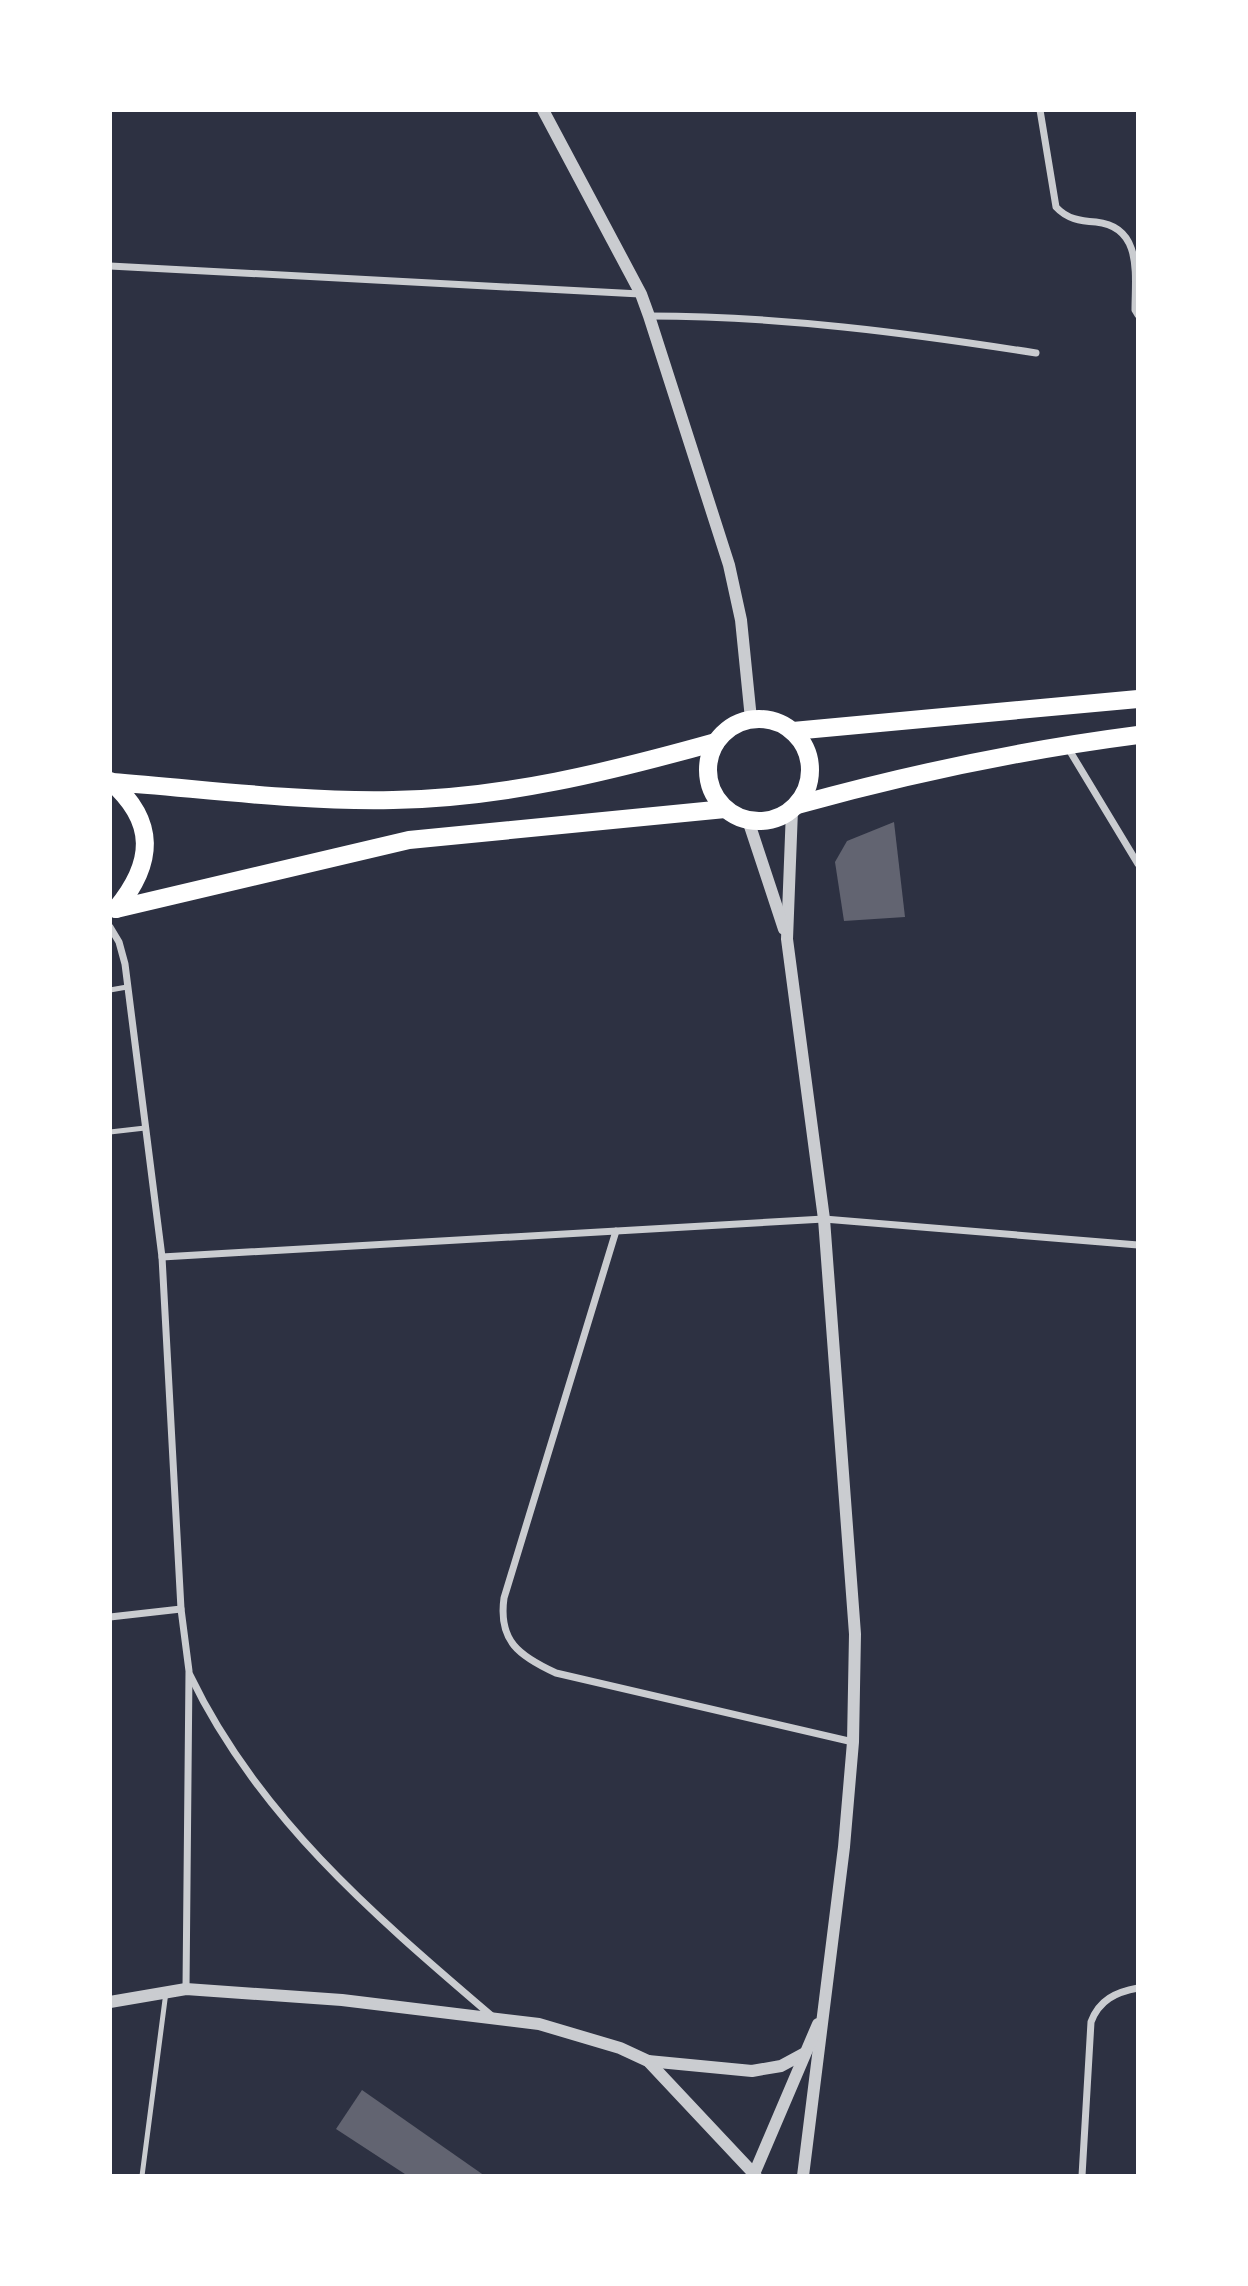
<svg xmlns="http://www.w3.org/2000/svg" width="1248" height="2286" font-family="'PT Sans Narrow',sans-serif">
<rect width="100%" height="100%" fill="#2d3142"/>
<g fill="#626471">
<path d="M894,822L905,917L844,921L835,862L847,841Z"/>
<path d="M362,2090L485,2176H408L336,2129Z"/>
</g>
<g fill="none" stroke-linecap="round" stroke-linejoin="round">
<g stroke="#caccd0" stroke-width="5">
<path d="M110,990L127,987"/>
<path d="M110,1132L145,1128"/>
<path d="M142,2176L166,1992"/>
</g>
<g stroke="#caccd0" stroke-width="7">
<path d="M1040,110L1056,207C1067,219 1080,221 1096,222C1143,227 1135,275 1135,310L1138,315"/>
<path d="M110,266L640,294"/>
<path d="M649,316C779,316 908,333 1036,353"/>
<path d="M1068,748L1138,864"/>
<path d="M110,927L119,942L125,964L162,1257L181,1609L189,1671L186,1989"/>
<path d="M616,1231L504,1598C498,1641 519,1656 556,1673L853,1742"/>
<path d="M162,1257L824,1219L1138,1245"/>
<path d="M110,1617L181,1609"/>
<path d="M190,1675C258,1817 375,1916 493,2017"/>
<path d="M1082,2176L1091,2022C1099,2000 1116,1992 1138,1988"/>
</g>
<g stroke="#caccd0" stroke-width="12">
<path d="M543,110L641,294L649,316L729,565L741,620L751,719"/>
<path d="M792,810L787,939L824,1219L855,1634L853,1742L844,1847L803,2176"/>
<path d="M748,820L784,929"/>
<path d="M110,2002L186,1989L342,2000L539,2024L620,2048L648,2061L756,2176"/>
<path d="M648,2061L752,2071L781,2066L805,2053"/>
<path d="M754,2174L818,2024"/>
</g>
<g stroke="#fff" stroke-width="18">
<circle cx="759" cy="770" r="51"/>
<path d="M793,731L1138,699"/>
<path d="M110,781C157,822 154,863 116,909"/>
<path d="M112,782C205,789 299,802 393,800C504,798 609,772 716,742"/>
<path d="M797,805C909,774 1022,750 1138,735"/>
<path d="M116,909L409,840L725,809"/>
</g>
</g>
<rect width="1248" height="2286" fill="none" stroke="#ffffff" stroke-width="224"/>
</svg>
